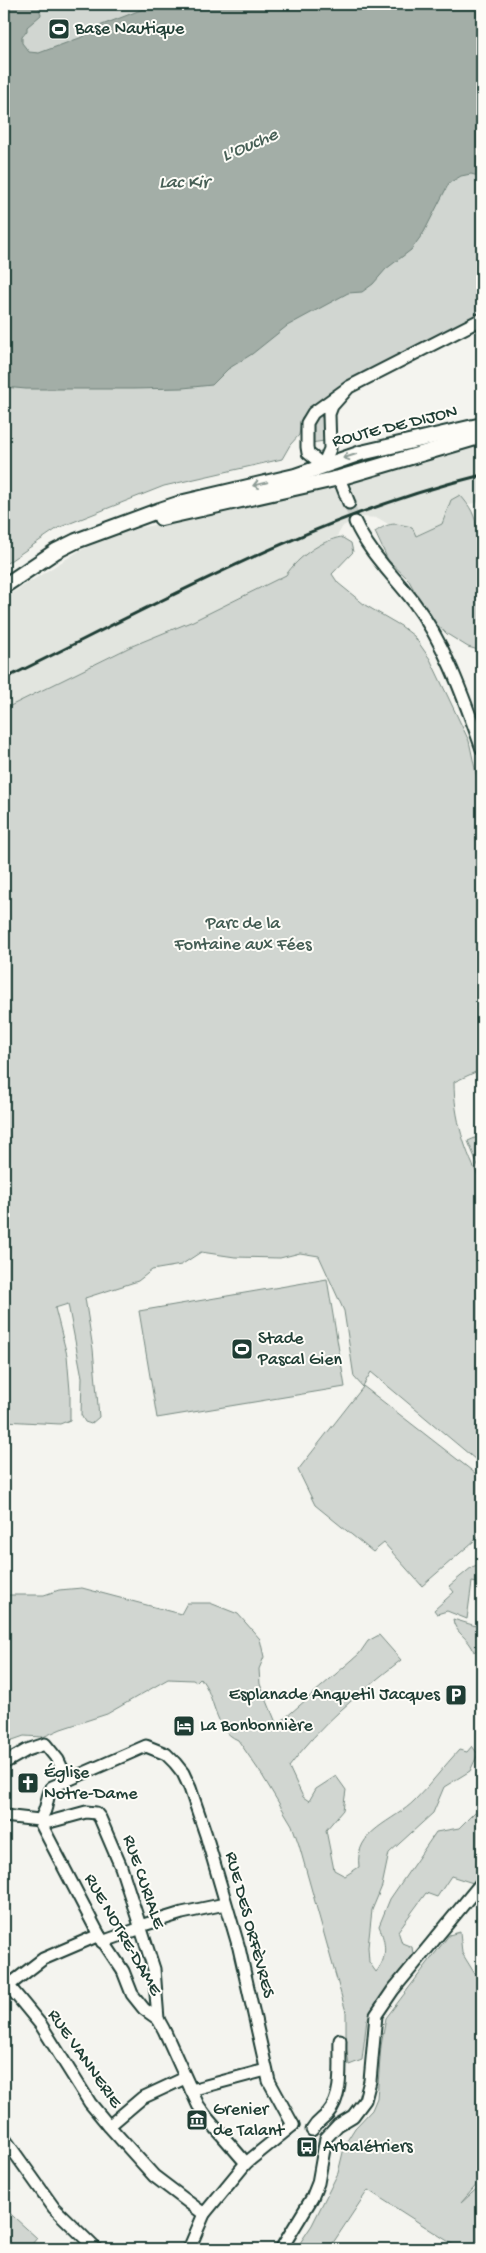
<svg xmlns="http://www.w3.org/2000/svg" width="486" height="2253" font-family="'Gochi Hand',sans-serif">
<rect width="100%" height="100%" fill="#f4f4ef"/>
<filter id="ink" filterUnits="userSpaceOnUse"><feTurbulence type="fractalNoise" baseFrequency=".02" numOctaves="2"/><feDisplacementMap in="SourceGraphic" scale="10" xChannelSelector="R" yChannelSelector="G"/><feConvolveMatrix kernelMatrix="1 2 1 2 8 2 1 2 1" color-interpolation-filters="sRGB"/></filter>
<g filter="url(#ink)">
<path fill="#e2e5df" d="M482,445V502L469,504L460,496L444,516L442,524L415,536L399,525L388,524L378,518L362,517L343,526L336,538L329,539L291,567L286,575L193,621L132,646L4,709V598L79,551L111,536L140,528L320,489L340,490L347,508L354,505L350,486L356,479Z"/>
<g fill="#d1d6d1" stroke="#788a82">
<path d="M4,4H482V315L302,417L299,435L290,445L282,459L164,486L58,528L4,565Z"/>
<path d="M320,413L323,420L324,441L311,443L312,425Z"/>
<path d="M460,495C470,506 476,516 477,531L482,534V651L468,647L447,634L429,617L408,579L388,560L375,532C390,522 394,523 412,527L416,536L442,524L451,500Z"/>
<path d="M341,537L351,543L353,552L332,574L338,583L365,605L401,626L414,636L430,659L469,741L482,801V1069L454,1082C454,1117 465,1153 482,1183V1465L371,1372L363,1386L480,1477L482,1474V1534L422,1586L384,1543L373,1552L315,1505L298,1470L363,1387L354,1377L344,1311L319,1256L300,1253L280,1258L235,1257L201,1252L181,1265L152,1270L138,1281L85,1298L93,1349L99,1417L91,1424L85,1422L81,1415L82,1377L68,1304L55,1308L67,1355L70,1391V1420L60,1424L4,1421V709L132,646L193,621L286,575C298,557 321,541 341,537Z"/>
<path d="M482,1135V1175L468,1141Z"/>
<path d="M327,1279L345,1387L157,1418L139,1311Z"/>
<path d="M482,1563V1584L472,1582L467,1619L447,1611L437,1614L434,1610L454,1592L449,1586L472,1567Z"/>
<path d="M82,1588L181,1614L187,1603H210L238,1614L260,1639L264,1657L259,1669L260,1684L277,1725L359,1654L368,1641L379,1635L401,1660C360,1692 319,1726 289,1767L303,1797L309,1801L316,1789L336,1776L346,1790L343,1810L326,1830L334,1870L345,1876L359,1867C354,1830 394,1822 415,1800C431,1784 444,1766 459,1750L467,1752L472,1746L478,1754L470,1771L444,1787L433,1813L389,1853L382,1886L372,1910L368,1947L369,1962L376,1972C388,1958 386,1943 379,1926L390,1899L436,1832L459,1828L482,1805V1871L473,1883L451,1876L437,1897L426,1893L398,1931L402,1943L412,1947L414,1960L367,2019L362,2060L349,2065L346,2047V2012L299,1845L292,1825L262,1775L238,1740C213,1730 216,1695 200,1678L196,1682L193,1680L168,1679L107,1714L61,1729L43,1737L24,1736L4,1743V1595H44L59,1590Z"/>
<path d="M479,1611H482V1645L474,1652C470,1638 454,1633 453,1619L476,1626Z"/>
<path d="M460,1932L462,1953L475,1974L482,1975V2171L479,2182L461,2203L482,2184V2249H460L368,2190L329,2249H296L312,2225L338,2173L345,2144L355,2128L372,2110L377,2098L381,2046L386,2018L449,1935Z"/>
<path d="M4,2208L37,2238L28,2249H9L4,2244Z"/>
</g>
<path fill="#a3aea7" stroke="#6e8179" d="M4,4H38L41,15L27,27V31L22,37V43L29,52L39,53L85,36L84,32L156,4H482V177L471,174L461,176L449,183L424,232L411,250L386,269L373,284L362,292L348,293L287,326L252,354L228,369L212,385L183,388L133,389H26L4,387Z"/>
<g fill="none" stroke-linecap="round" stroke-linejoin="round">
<path stroke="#c9cfca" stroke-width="11" stroke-dasharray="11 5.5" stroke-linecap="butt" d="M349,503L355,522"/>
<g stroke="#1f3d34" stroke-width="15">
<g id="minor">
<path d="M349,387L332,406L329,414L330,449L323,465L308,453L307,447V423L313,413L349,387L482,319"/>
<path d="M339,478L349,503"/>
<path d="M355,522C369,553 393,575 413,601C446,645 464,699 482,749"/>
<path d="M4,1763L27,1750L45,1744L58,1760L67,1779"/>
<path d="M4,1816L39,1820C49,1810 45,1798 52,1787L146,1746L166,1754L175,1763L183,1773L190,1788L206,1835L239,1948L269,2081L293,2125"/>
<path d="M39,1820L99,1935L123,1971L132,1994L144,2009L158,2019L164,2030L198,2105L208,2119L246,2163"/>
<path d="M42,1824L86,1812L96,1813L100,1818L121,1867L154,1969L158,2019"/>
<path d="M140,1926L182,1913L225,1904"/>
<path d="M102,1942L141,1928"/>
<path d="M4,1980L41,2025L90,2103L109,2126L154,2176L204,2214"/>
<path d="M8,1986L43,1959L99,1935"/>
<path d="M191,2090L266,2070"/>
<path d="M109,2126L142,2098L185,2078"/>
<path d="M312,2130C318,2120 322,2120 328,2113C344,2095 339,2062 340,2040"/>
<path d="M4,2138L54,2208L96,2249"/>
<path d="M189,2249L204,2214L246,2163L293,2125"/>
<path d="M281,2249L312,2198L318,2183L326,2138L338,2125L353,2116L365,2100L370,2081L376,2015L393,1990L482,1882"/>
</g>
</g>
<g stroke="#1f3d34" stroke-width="18">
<g id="major">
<path d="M161,518L339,478L482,436"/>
<path d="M4,586L56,551L76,541L160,510L184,502L295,476L361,453L482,425"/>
</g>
</g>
<use href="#minor" stroke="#fdfcf7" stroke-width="11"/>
<use href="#major" stroke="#fdfcf7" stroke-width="14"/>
<path stroke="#1f3d34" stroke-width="3" d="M4,679C159,603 313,516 482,475"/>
</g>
<defs><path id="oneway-shaft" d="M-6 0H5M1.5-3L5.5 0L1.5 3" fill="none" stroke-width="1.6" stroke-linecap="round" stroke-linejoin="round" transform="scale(1.25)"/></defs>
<g stroke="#8e9c96">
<use href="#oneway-shaft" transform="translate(350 456) rotate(162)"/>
<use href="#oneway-shaft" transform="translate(260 484) rotate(167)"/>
</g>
</g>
<defs>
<g id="stadium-square" transform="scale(1.125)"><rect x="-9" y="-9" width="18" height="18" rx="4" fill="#1f3d34" stroke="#fdfcf7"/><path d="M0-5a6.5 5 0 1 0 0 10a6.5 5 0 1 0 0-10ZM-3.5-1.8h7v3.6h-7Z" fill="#fff"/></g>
<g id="parking-square" transform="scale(1.125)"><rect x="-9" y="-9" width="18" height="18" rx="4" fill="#1f3d34" stroke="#fdfcf7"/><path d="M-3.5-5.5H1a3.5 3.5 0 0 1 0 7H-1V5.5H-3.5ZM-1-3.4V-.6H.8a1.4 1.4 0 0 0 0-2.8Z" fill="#fff"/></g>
<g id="hotel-square" transform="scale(1.125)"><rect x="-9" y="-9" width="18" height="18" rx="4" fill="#1f3d34" stroke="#fdfcf7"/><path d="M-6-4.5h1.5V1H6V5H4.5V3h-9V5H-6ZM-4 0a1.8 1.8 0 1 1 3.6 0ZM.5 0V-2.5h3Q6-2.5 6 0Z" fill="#fff"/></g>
<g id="church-square" transform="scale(1.125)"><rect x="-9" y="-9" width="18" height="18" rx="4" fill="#1f3d34" stroke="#fdfcf7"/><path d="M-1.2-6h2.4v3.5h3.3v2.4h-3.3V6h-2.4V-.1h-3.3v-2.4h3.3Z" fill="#fff"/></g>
<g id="museum-square" transform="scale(1.125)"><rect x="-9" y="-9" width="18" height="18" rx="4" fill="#1f3d34" stroke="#fdfcf7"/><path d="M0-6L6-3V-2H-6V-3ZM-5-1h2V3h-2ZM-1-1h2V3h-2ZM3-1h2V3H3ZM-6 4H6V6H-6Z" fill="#fff"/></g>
<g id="bus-square" transform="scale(1.125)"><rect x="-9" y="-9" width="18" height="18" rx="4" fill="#1f3d34" stroke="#fdfcf7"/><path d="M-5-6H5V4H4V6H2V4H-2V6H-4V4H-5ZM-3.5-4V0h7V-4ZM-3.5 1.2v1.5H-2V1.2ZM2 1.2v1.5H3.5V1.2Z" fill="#fff"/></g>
</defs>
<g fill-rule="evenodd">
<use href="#stadium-square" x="59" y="29"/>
<use href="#stadium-square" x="242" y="1349"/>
<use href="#parking-square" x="456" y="1695"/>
<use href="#hotel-square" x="184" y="1726"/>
<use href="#church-square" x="28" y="1783"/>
<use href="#museum-square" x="197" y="2120"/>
<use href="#bus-square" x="307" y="2147"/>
</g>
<g text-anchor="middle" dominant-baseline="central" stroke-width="4" stroke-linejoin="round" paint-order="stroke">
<g font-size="18" fill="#1f3d34" stroke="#fdfcf7" text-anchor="start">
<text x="75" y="29">Base Nautique</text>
<text x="258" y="1339">Stade<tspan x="258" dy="21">Pascal Gien</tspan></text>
<text x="440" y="1695" text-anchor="end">Esplanade Anquetil Jacques</text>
<text x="200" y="1726">La Bonbonnière</text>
<text x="44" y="1773">Église<tspan x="44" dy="21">Notre-Dame</tspan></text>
<text x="213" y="2110">Grenier<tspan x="213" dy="21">de Talant</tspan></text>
<text x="323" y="2147">Arbalétriers</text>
</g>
<g font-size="18" fill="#1f3d34" stroke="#fdfcf7">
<text transform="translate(395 427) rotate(-14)">ROUTE DE DIJON</text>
<text transform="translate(143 1882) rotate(71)">RUE CURIALE</text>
<text transform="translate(249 1925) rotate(75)">RUE DES ORFÈVRES</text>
<text transform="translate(122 1935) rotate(60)">RUE NOTRE-DAME</text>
<text transform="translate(84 2059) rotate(55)">RUE VANNERIE</text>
</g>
<g font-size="18" fill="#435c53" stroke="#fdfcf7">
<text x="243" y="924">Parc de la<tspan x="243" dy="21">Fontaine aux Fées</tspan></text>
</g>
<g font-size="19" font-style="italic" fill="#475f56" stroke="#fdfcf7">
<text transform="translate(250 146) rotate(-23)">L'Ouche</text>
<text x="184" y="183">Lac Kir</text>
</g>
</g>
<rect width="486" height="2253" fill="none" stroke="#fdfcf7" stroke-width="20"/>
<rect x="10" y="10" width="466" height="2233" fill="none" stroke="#1f3d34" stroke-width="2" filter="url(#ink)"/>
</svg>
